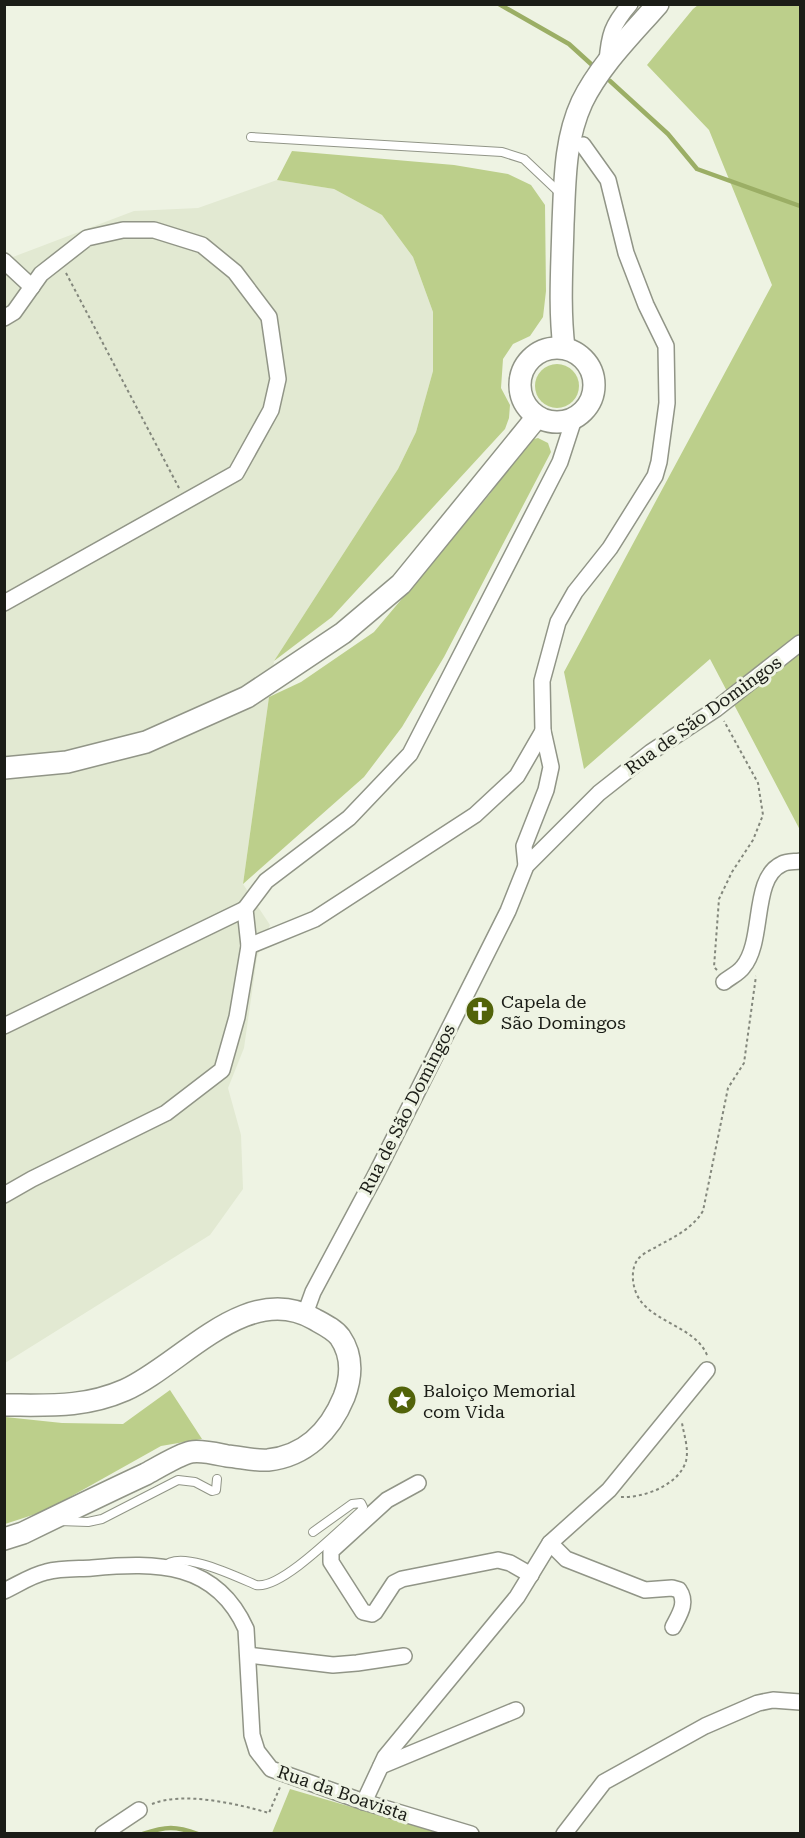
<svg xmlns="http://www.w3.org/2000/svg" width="805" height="1838" font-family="'Roboto Serif',serif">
<rect width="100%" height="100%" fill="#eef3e3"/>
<path fill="#e2e9d2" d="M277,180L334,189L382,215L413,257L433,312V371L416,432L398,469L274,661L243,884L270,925L257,957L244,1048L228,1088L241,1135L243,1189L210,1235L5,1363V260L134,211L198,208Z"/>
<g fill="#bccf8b">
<path d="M698,5H800V830L710,659L584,769L564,672L772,285L709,130L647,65L693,9Z"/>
<path d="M292,151L454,165L508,174L531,185L545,205L546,291L543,317L530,336L513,344L503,359L501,388L510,405L509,418L505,429L332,617L274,661L398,469L416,432L433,371V312L413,257L382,215L334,189L277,180Z"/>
<circle cx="557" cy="386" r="22"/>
<path d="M538,438L548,443L551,452L444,657L402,727L364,777L243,884L269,697L301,682L374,632L489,495L530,440Z"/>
<path d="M170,1390L202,1439L161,1446L45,1511L5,1524V1417L62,1423L123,1424Z"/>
<path d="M290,1789L440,1833H272Z"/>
</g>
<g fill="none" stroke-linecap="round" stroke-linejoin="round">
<g stroke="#9bae65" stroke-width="4.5">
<path d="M499,4L569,44L591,64"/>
<path d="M610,81L668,134L697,169L800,206"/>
<path d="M143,1834C166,1826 176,1826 198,1834"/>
</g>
<g stroke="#919587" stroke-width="10">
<g id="lane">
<path d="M251,137L502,152L524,159L561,194"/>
<path d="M59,1521L88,1522L102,1519L178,1480L195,1482L212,1491L216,1490L217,1479"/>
<path d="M164,1567C178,1548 237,1577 256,1585C281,1590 341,1528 361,1511L363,1507L361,1503L352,1504L313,1532"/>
</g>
</g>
<g stroke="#919587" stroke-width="18">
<g id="street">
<path d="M607,62C609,35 612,25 630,4"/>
<path d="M4,261L32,287"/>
<path d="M4,318L14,312L41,274L87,238L123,230H154L202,245L235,272L269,317L278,379L271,410L236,473L4,603"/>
<path d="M526,866L524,846L546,790L551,767L543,731L542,681L558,622L575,592L610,548L655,476L659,462L667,403L666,346L646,305L626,253L608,180L583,145"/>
<path d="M249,946L315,919L475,815L517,776L543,731"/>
<path d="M724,982C730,977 739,973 743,967C765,941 751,878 782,864C787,861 795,862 800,861"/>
<path d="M4,1026L245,909"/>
<path d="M4,1195L32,1179L166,1113L222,1070L237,1017L249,946L245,909L266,881L349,818L410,754L560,462L574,419"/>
<path d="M305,1314L313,1292L375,1176L508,911L526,866L599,793L651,752L716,709L800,643"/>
<path d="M418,1483L387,1500L331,1551V1562L363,1612L372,1614L375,1612L394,1583L402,1579L498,1560L510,1563L531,1575"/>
<path d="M550,1543L566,1559L645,1590L672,1588L679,1590C688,1603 679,1615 673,1627"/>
<path d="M4,1591C17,1585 32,1575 46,1572C61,1568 78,1569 92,1568C157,1562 216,1562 246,1629L252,1735L257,1751L271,1769L364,1802L471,1834"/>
<path d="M248,1655L333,1665L357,1663L404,1656"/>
<path d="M381,1766L516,1710"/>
<path d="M364,1802L385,1757L517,1597L550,1543L609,1490L707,1370"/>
<path d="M103,1834L139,1810"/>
<path d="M564,1834L604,1782L705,1726L758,1703L773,1700L800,1702"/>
</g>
</g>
<g stroke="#919587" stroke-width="24">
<g id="secondary">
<circle cx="557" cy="385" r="37"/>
<path d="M564,348C559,307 562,266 563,224C565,183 564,141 582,102C600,65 631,35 658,4"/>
<path d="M4,768L67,762L146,742L247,697L343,633L401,584L537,417"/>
<path d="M4,1405C48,1405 84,1408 125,1390C181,1365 247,1280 314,1319C323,1324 334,1329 340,1337C353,1356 352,1376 344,1397C330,1431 305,1456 268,1460C255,1461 240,1457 227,1456C217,1454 201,1450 191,1452C180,1454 157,1468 146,1474C105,1493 64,1513 23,1533L4,1539"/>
</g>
</g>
<g stroke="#83877c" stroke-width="2" stroke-dasharray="3 3" stroke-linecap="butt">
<path d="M66,273L179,488"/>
<path d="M717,970L714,967L719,899L732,872L753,840L763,815L758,783L724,721"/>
<path d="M707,1355C696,1328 656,1323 640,1300C632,1289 629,1267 640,1257C644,1253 651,1250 656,1247C674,1237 692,1229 703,1211L728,1088L744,1063L756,976"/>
<path d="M621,1497C644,1498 679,1485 686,1461C689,1449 684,1435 682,1423"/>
<path d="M152,1804C183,1791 238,1804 269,1813L280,1787"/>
</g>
<use href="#lane" stroke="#fff" stroke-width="8"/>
<use href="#street" stroke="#fff" stroke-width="15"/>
<use href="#secondary" stroke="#fff" stroke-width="21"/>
</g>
<defs>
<g id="church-disc" transform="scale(1.5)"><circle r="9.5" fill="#52630a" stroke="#eef3e3"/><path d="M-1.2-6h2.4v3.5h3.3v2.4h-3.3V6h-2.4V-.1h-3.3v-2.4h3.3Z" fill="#fff"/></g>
<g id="sight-disc" transform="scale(1.5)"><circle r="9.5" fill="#52630a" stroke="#eef3e3"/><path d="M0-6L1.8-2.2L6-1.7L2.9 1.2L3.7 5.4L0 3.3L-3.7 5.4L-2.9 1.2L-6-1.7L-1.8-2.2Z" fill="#fff"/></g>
</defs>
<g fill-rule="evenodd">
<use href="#church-disc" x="480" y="1011"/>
<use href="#sight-disc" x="402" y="1400"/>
</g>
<g text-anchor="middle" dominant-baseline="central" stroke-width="6" stroke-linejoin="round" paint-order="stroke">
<g font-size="18" fill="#1b1d17" stroke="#eef3e3">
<text transform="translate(703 715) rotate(-36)">Rua de São Domingos</text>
<text transform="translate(407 1109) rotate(-63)">Rua de São Domingos</text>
<text transform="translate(343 1793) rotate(19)">Rua da Boavista</text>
</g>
<g font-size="18" fill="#1b1d17" stroke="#eef3e3" text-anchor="start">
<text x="501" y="1001">Capela de<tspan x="501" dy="21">São Domingos</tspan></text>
<text x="423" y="1390">Baloiço Memorial<tspan x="423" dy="21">com Vida</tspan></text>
</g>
</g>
<rect width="805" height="1838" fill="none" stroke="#1b1d17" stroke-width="12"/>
</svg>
